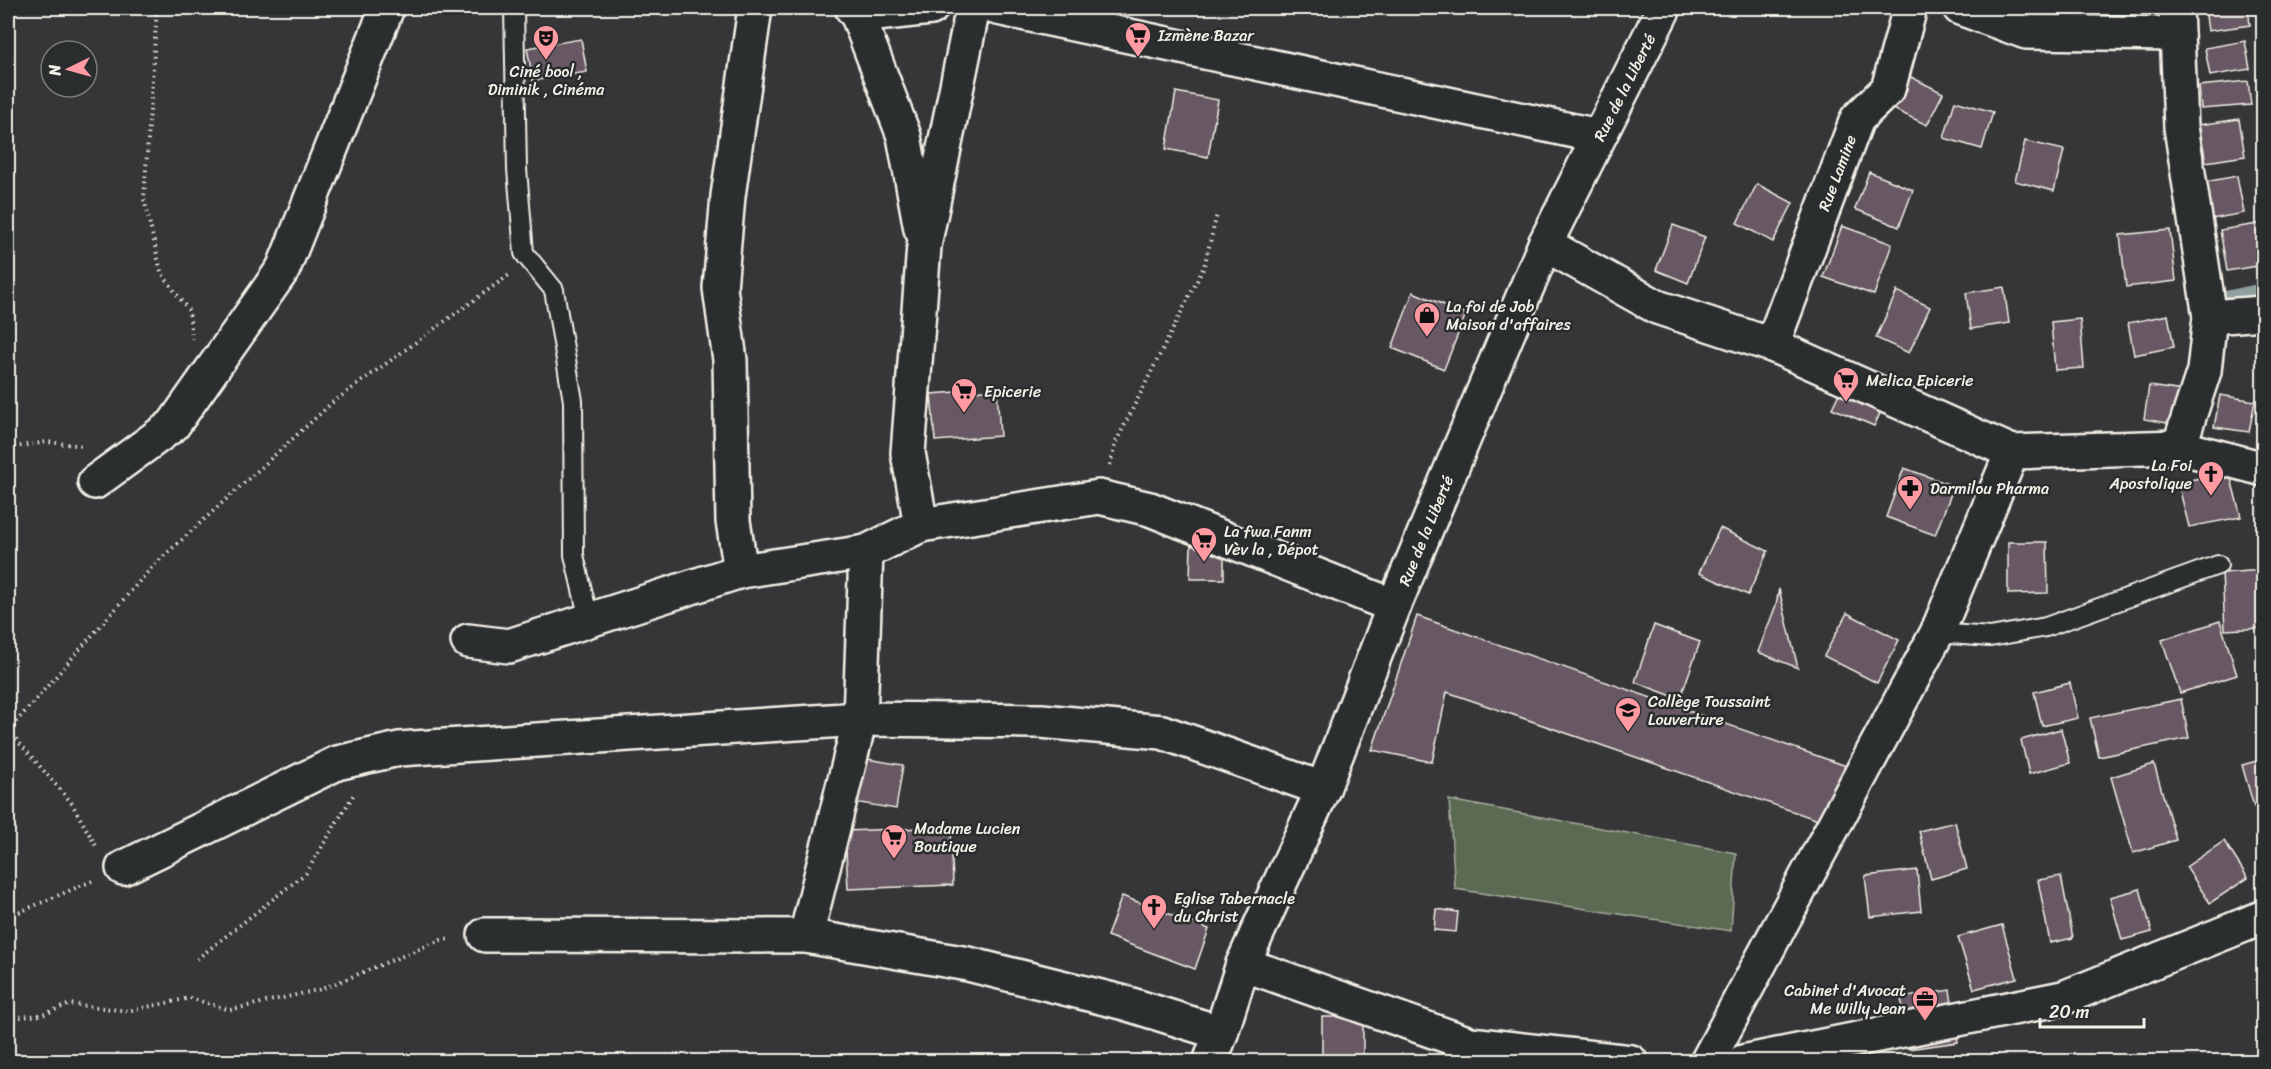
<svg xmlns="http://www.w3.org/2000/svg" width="2271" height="1069" font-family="Sriracha,sans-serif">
<rect width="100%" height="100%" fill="#363639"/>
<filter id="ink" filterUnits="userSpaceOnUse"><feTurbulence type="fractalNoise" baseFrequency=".0167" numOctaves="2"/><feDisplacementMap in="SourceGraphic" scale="12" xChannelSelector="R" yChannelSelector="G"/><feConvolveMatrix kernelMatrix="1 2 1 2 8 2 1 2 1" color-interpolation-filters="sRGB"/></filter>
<g filter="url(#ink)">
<path fill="#5b6a52" stroke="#a8ae9d" stroke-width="1.5" d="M1449,800L1736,853L1731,931L1455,889Z"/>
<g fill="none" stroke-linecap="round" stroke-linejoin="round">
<path stroke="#8fa09e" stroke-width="10" d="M2215,306L2221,297L2264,288"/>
</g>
<g fill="#685864" stroke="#f4f1e8" stroke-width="1.5">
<path d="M2205,8H2248L2250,25L2208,31Z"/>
<path d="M581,39L587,72L533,81L527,48Z"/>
<path d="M2245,41L2250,69L2210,76L2205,48Z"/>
<path d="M1909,76L1943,93L1927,125L1893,109Z"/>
<path d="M2248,81L2251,105L2201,109L2199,86Z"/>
<path d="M1176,92L1218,100L1208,157L1166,149Z"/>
<path d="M1955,101L1993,112L1982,149L1944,138Z"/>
<path d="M2239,119L2245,156L2206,162L2199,125Z"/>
<path d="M2025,141L2064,150L2054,191L2015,181Z"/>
<path d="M1869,172L1913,190L1899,227L1855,209Z"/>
<path d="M2237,176L2244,213L2212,219L2204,182Z"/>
<path d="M1757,184L1793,203L1773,242L1737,223Z"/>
<path d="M2264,223V265L2227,271L2220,230Z"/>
<path d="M1673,225L1705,237L1688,283L1656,270Z"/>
<path d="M1842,226L1892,244L1874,295L1823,277Z"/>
<path d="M2170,230L2176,281L2126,287L2120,235Z"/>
<path d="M2004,287L2009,323L1971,329L1966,293Z"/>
<path d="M1897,291L1930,307L1909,353L1876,338Z"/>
<path d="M1413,292L1466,314L1444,369L1392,348Z"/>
<path d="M2168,315L2174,347L2134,355L2128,323Z"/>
<path d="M2080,319L2084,368L2055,370L2051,322Z"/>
<path d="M1845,381L1887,399L1874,426L1832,408Z"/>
<path d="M2149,386L2183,391L2178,425L2144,419Z"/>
<path d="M997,389L1000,436L935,441L931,394Z"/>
<path d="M2220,395L2255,401L2249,432L2214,427Z"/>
<path d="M1904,468L1954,486L1935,535L1886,517Z"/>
<path d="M2229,471L2241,517L2189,527L2178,483Z"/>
<path d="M1720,528L1768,551L1748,595L1699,573Z"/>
<path d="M2008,542H2047L2048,593L2008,594Z"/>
<path d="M1224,543V579H1190L1191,544Z"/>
<path d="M2263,570L2264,628L2225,630L2222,573Z"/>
<path d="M1779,589L1798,668L1758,652L1776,605Z"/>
<path d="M1847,613L1899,640L1877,683L1824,656Z"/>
<path d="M1417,616L1852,768L1827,823L1447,692L1432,762L1372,750Z"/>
<path d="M2220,621L2237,675L2180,693L2162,640Z"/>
<path d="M1654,625L1700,642L1680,699L1635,682Z"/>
<path d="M2070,683L2078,718L2042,726L2034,692Z"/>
<path d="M2181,699L2189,738L2099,757L2090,718Z"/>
<path d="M2061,729L2070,763L2029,774L2021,740Z"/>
<path d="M861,758L903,765L896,809L854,802Z"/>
<path d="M2264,759V805L2254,807L2242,765Z"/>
<path d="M2154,764L2176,840L2133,853L2111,777Z"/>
<path d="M1955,822L1967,869L1931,879L1919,831Z"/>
<path d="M951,827L953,885L848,889L845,831Z"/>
<path d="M2224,841L2248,878L2210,903L2186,867Z"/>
<path d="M1917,870L1921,911L1870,917L1865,876Z"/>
<path d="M2061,876L2073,938L2050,943L2038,880Z"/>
<path d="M2140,889L2152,932L2122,940L2110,897Z"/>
<path d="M1122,896L1209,929L1195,969L1107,936Z"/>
<path d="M1436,909L1458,912L1456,932L1434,930Z"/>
<path d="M2002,925L2017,978L1974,989L1958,937Z"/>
<path d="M1950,990L1958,1042L1909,1049L1901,998Z"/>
<rect x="1322" y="1017" width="41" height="45"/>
</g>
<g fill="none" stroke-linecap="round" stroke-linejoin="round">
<g stroke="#f4f1e8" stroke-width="22">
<g id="lane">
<path d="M514,8L517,169L524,253L554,290L573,401L574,555L589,620"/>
<path d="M1937,633L1990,637L2046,627L2218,565"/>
</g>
</g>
<g stroke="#f4f1e8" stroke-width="38">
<g id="street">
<path d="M852,8L858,16L904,136L921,229"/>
<path d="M998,8L1598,136"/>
<path d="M1960,8L2026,32L2177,34"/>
<path d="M2176,8L2181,127L2210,317L2204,371L2179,447"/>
<path d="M858,16L931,8"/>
<path d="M1545,244L1657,307L1772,345L2012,452L1937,633L1707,1062"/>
<path d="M2210,317L2264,313"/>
<path id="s1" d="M1772,345L1857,119L1888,89L1910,8"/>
<path d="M2012,452L2179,447L2264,469"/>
<path d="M95,482L173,425L283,269L387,8"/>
<path d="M921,525L908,453L924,246L973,8"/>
<path d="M741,571L733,521L730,360L720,288L728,196L755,8"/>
<path d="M468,641L509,646L741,571L866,552L921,525L1099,497L1150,509L1394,606"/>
<path d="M123,868L337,763L399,749L860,719L1041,721L1162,732L1323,789"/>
<path d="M485,935L806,936L968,964L1125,1003L1221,1033"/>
<path d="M806,936L860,719L866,552"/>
<path d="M1243,964L1470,1044L1631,1062"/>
<path d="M1743,1062L2063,998L2264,917"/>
</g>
</g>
<g stroke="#f4f1e8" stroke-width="38">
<g id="secondary">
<path id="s2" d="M1210,1062L1221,1033L1243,964L1323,789L1394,606L1545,244L1664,8"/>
</g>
</g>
<g stroke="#f4f1e8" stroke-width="4" stroke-dasharray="1.5 4.5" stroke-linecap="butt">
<path d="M157,8L144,199L161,272L189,311L192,339"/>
<path d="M8,448L47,442L84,446"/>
<path d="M1110,465L1115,444L1204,267L1217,214"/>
<path d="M8,730L71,802L96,846"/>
<path d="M8,731L153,566L333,402L509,275"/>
<path d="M8,917L92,881"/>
<path d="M197,959L306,873L354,794"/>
<path d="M8,1018L42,1015L70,1004L128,1011L190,998L230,1010L322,989L441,940L451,939"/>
</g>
<use href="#lane" stroke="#2a2d2e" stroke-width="18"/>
<use href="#street" stroke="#2a2d2e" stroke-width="33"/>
<use href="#secondary" stroke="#2a2d2e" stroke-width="33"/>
</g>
</g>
<defs>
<g id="supermarket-pin" transform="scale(1.35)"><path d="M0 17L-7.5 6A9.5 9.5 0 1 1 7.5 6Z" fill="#ff9aa2" stroke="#2a2d2e"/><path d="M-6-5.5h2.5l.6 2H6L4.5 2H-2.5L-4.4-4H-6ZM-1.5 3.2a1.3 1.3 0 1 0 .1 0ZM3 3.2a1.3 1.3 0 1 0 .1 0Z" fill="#111"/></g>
<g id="theatre-pin" transform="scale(1.35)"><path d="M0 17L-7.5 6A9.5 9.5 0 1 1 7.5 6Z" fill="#ff9aa2" stroke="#2a2d2e"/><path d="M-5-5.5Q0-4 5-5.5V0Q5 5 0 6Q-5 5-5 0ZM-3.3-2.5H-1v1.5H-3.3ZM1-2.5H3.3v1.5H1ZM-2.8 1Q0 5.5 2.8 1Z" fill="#111"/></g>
<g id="shop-pin" transform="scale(1.35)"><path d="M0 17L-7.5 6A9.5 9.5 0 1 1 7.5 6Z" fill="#ff9aa2" stroke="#2a2d2e"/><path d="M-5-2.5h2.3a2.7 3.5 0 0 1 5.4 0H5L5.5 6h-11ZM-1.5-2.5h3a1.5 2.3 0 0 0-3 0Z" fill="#111"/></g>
<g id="church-pin" transform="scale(1.35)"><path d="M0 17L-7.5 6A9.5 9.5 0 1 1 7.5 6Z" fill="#ff9aa2" stroke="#2a2d2e"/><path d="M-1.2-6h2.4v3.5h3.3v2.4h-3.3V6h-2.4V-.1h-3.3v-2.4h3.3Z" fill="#111"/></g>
<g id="pharmacy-pin" transform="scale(1.35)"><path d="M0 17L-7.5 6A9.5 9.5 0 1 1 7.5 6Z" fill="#ff9aa2" stroke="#2a2d2e"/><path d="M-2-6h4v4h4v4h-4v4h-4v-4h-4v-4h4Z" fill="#111"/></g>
<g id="school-pin" transform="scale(1.35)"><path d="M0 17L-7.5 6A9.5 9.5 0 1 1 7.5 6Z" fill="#ff9aa2" stroke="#2a2d2e"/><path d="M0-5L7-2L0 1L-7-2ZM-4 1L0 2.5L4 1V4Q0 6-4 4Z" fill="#111"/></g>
<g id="office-pin" transform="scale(1.35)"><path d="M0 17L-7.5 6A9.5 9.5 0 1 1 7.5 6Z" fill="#ff9aa2" stroke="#2a2d2e"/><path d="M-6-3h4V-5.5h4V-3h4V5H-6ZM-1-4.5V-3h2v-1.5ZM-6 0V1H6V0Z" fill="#111"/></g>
</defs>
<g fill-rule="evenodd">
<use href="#supermarket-pin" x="1138" y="35"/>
<use href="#theatre-pin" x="546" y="38"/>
<use href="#shop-pin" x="1427" y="315"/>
<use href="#supermarket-pin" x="1846" y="380"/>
<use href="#supermarket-pin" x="964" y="391"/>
<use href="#church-pin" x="2211" y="474"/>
<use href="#pharmacy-pin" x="1910" y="488"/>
<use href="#supermarket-pin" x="1204" y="540"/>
<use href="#school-pin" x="1628" y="710"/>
<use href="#supermarket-pin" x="894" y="837"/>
<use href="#church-pin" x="1154" y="907"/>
<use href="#office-pin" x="1925" y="999"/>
</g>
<g text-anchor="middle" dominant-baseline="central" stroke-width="5" stroke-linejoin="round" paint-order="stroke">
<g font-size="16" fill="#f4f1e8" stroke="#2a2d2e" text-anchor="start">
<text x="1158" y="35">Izmène Bazar</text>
<text x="546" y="71" text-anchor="middle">Ciné bool ,<tspan x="546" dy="18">Diminik , Cinéma</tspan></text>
<text x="1446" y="306">La foi de Job<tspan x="1446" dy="18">Maison d'affaires</tspan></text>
<text x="1866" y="380">Melica Epicerie</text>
<text x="984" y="391">Epicerie</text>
<text x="2192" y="465" text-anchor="end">La Foi<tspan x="2192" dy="18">Apostolique</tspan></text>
<text x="1930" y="488">Darmilou Pharma</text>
<text x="1224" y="531">La fwa Fanm<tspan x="1224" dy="18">Vèv la , Dépot</tspan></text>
<text x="1648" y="701">Collège Toussaint<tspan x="1648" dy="18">Louverture</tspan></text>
<text x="914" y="828">Madame Lucien<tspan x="914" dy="18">Boutique</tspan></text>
<text x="1174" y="898">Eglise Tabernacle<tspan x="1174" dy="18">du Christ</tspan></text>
<text x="1906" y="990" text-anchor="end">Cabinet d'Avocat<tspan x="1906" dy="18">Me Willy Jean</tspan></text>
</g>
<g font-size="16" fill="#f4f1e8" stroke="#2a2d2e">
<text stroke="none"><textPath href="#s2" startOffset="1060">Rue de la Liberté</textPath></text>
<text stroke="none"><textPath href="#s1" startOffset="184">Rue Lamine</textPath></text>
<text stroke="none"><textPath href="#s2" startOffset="574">Rue de la Liberté</textPath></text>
</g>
</g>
<rect width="2271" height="1069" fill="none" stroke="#2a2d2e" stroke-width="30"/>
<rect x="15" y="15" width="2241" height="1039" fill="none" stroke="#f4f1e8" stroke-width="2" filter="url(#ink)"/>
<g transform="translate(69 69) rotate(265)"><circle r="28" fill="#2a2d2e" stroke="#7b7b78" stroke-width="1.5"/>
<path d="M0-4.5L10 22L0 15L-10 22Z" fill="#ff9aa2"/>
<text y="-9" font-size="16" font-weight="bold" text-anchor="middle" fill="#f4f1e8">N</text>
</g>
<path d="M2040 1018v9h104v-9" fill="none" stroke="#f4f1e8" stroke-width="3"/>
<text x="2049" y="1018" font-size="18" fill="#f4f1e8" stroke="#2a2d2e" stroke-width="4.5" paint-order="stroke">20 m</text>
</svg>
